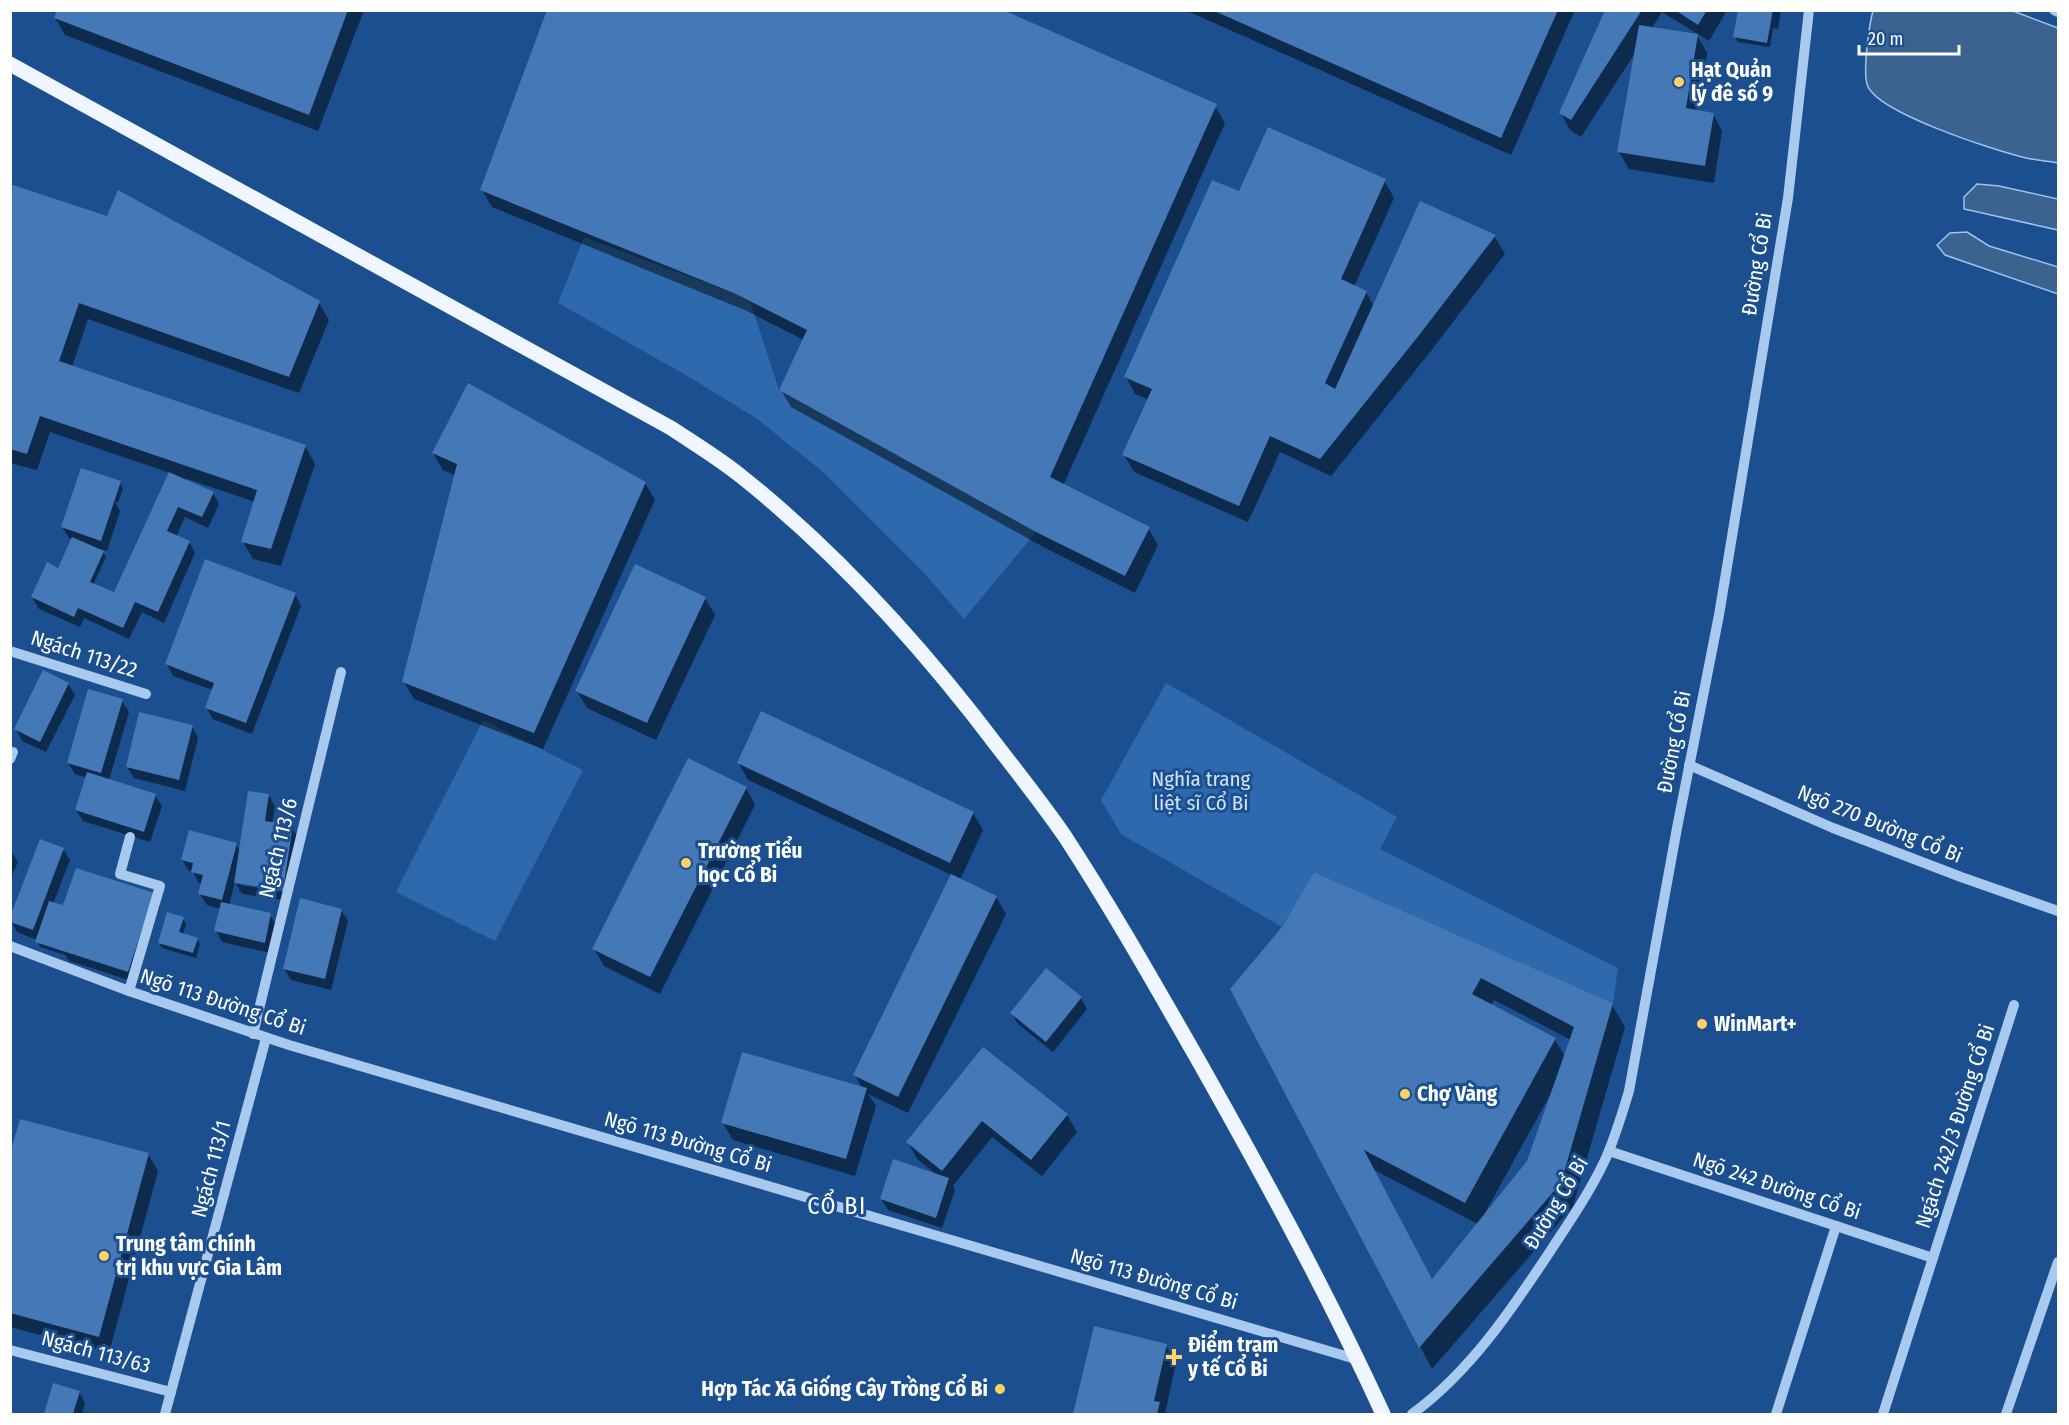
<svg xmlns="http://www.w3.org/2000/svg" width="2069" height="1425" font-family="'Fira Sans Condensed',sans-serif">
<rect width="100%" height="100%" fill="#1b4f8f"/>
<g fill="#2e69ad">
<path d="M584,237L736,294L750,301L779,390L1036,532L964,619L925,574L823,472L756,418L684,374L558,303Z"/>
<path d="M1166,683L1397,817L1380,849L1618,968L1613,1003L1314,872L1282,927L1121,834L1101,800Z"/>
<path d="M483,720L583,770L495,941L396,892Z"/>
</g>
<g fill="#3c6290" stroke="#9cc4f0" stroke-width="1.5">
<path d="M1873,11H2013L2058,28V163C2047,161 2034,160 2022,157C1994,150 1874,112 1867,84C1863,69 1869,25 1873,11Z"/>
<path d="M1977,184L1999,186L2058,199V230L1964,209V197Z"/>
<path d="M1967,232L1989,246L2058,267V294L1945,255L1937,245L1950,233Z"/>
</g>
<g fill="#0007" fill-rule="evenodd">
<path d="M58,10H364L318,131L65,35L55,18Z"/>
<path d="M1185,10H1575L1511,155Z"/>
<path d="M1606,10H1727L1709,41L1662,12L1652,28L1697,35L1707,53L1697,112L1713,114L1722,131L1714,183L1629,169L1619,152L1635,53L1581,137L1570,130L1561,113Z"/>
<path d="M1740,10H1781L1778,29L1773,28L1770,47L1738,42L1735,36Z"/>
<path d="M1215,106L1225,123L1063,486L1148,528L1158,545L1135,593L1047,549L791,407L781,390L804,340L747,311L492,207L482,190Z"/>
<path d="M10,180L15,187L319,303L329,320L299,393L88,319L72,367L305,446L315,464L281,566L253,559L243,542L255,502L187,479L186,481L213,493L219,504L208,528L185,517L176,537L189,542L195,553L164,623L142,612L129,639L84,618L80,627L39,609L32,597L59,570L73,539L69,538L62,527L120,483L123,488L118,503L115,501L120,511L107,551L101,549L106,557L93,585L115,594L170,473L50,432L37,470L10,463Z"/>
<path d="M1384,180L1394,198L1354,287L1366,292L1374,307L1421,203L1495,237L1505,254L1430,352L1331,476L1280,452L1248,522L1134,472L1124,455L1149,400L1135,394L1126,377L1240,193Z"/>
<path d="M433,453L645,483L655,500L543,749L414,699L404,682L455,475L443,470Z"/>
<path d="M295,594L301,606L252,734L213,719L206,707L213,690L173,676L167,664Z"/>
<path d="M705,598L715,615L656,740L587,708L577,691Z"/>
<path d="M68,684L75,695L46,752L22,741L16,729Z"/>
<path d="M122,701L129,712L109,780L155,795L162,806L150,842L83,821L76,810L87,778L75,774L68,763Z"/>
<path d="M192,726L198,738L185,791L134,778L127,767Z"/>
<path d="M738,762L973,813L983,830L960,880L996,897L1006,914L908,1113L868,1094L876,1106L855,1176L733,1140L723,1123L862,1088L855,1075L952,875L748,780Z"/>
<path d="M746,788L755,805L660,994L604,966L594,949Z"/>
<path d="M269,795L275,807L272,824L292,827L298,838L290,890L241,882V885L290,893L289,901L242,894L235,882L229,906L270,915L277,926L271,953L222,942L216,931L221,909L207,905L200,894L202,884L199,883L193,872L189,871L182,860L236,844L240,851Z"/>
<path d="M63,849L70,860L53,904L67,908L153,894L160,906L135,982L69,961L65,955L40,947L37,940L17,932L11,921Z"/>
<path d="M10,850L18,862L10,879Z"/>
<path d="M341,910L348,921L331,990L291,980L284,969Z"/>
<path d="M183,919L186,924L183,935L197,939L200,944L196,958L162,948L159,943Z"/>
<path d="M1283,928L1612,1005L1625,1027L1573,1206L1432,1369L1232,990ZM1494,1000L1571,1040L1565,1057L1555,1040L1491,1005ZM1550,1095L1551,1096L1528,1162L1486,1214L1485,1213ZM1374,1170L1478,1224L1432,1280Z"/>
<path d="M1081,998L1087,1009L1053,1052L1018,1024L1011,1013Z"/>
<path d="M983,1049L1067,1115L1077,1132L1042,1176L992,1137L953,1186L955,1190L942,1228L888,1210L881,1199L936,1174L918,1160L908,1143Z"/>
<path d="M148,1154L158,1171L109,1353L10,1327V1159Z"/>
<path d="M1095,1328L1166,1346L1176,1363L1165,1414H1075Z"/>
<path d="M54,1385L79,1392L85,1403L82,1414H46Z"/>
</g>
<g fill="#4478b7" fill-rule="evenodd">
<path d="M57,10H348L309,115L54,18Z"/>
<path d="M547,10H1003L1217,104L1050,477L1150,527L1125,576L1036,532L779,390L807,330L736,294L480,190Z"/>
<path d="M1212,10H1558L1501,138Z"/>
<path d="M1605,10H1642L1571,120L1559,113Z"/>
<path d="M1675,10H1707L1698,25Z"/>
<path d="M1738,10H1773L1767,43L1733,37Z"/>
<path d="M1639,25L1698,34L1686,108L1714,113L1705,166L1617,152Z"/>
<path d="M1268,127L1386,179L1341,279L1367,291L1325,383L1335,389L1420,201L1496,235L1420,334L1320,459L1270,436L1239,506L1122,455L1152,389L1124,377L1212,180L1239,191Z"/>
<path d="M10,184L107,216L118,190L320,301L289,377L79,303L59,361L306,445L271,549L241,542L257,490L40,416L27,454L10,449Z"/>
<path d="M468,383L646,482L534,733L402,682L457,464L432,453Z"/>
<path d="M81,468L121,481L101,541L61,527Z"/>
<path d="M169,472L214,492L202,517L178,507L167,531L190,541L158,612L135,602L123,628L78,608L74,617L31,597L47,562L58,568L72,537L104,551L90,582L114,592Z"/>
<path d="M205,559L296,593L246,723L205,708L214,683L165,664Z"/>
<path d="M635,564L706,597L647,723L575,691Z"/>
<path d="M43,670L69,683L40,742L14,729Z"/>
<path d="M88,689L123,699L101,773L67,763Z"/>
<path d="M761,711L974,812L950,863L737,763Z"/>
<path d="M139,712L193,725L179,780L126,767Z"/>
<path d="M688,758L747,787L650,977L592,949Z"/>
<path d="M87,772L156,794L144,832L75,810Z"/>
<path d="M248,791L269,794L265,821L293,825L283,890L234,883Z"/>
<path d="M189,830L237,843L222,900L198,894L203,875L191,872L193,863L181,860Z"/>
<path d="M40,839L64,848L33,930L10,922V917Z"/>
<path d="M76,868L154,893L128,972L35,942L49,901L63,905Z"/>
<path d="M1314,872L1613,1003L1561,1183L1419,1348L1230,989L1282,927ZM1481,978L1574,1027L1527,1161L1432,1279L1364,1150L1465,1203L1556,1038L1472,994Z"/>
<path d="M951,874L997,896L898,1097L853,1075Z"/>
<path d="M300,898L342,909L325,979L283,969Z"/>
<path d="M221,902L271,913L265,943L214,931Z"/>
<path d="M167,912L184,917L179,932L198,938L193,953L158,943Z"/>
<path d="M1046,968L1082,997L1046,1042L1010,1013Z"/>
<path d="M983,1047L1068,1114L1031,1160L982,1121L942,1171L906,1142Z"/>
<path d="M742,1052L867,1088L846,1159L721,1123Z"/>
<path d="M20,1119L149,1153L99,1337L10,1313V1154Z"/>
<path d="M893,1159L949,1178L936,1218L880,1199Z"/>
<path d="M1094,1326L1167,1344L1154,1401L1160,1402L1157,1414H1073Z"/>
<path d="M53,1383L80,1391L73,1414H44Z"/>
</g>
<g fill="none" stroke-linecap="round" stroke-linejoin="round">
<g stroke="#a9c9ee" stroke-width="10">
<path d="M2054,10L2058,12"/>
<path d="M10,651L146,694"/>
<path d="M10,759L13,752"/>
<path d="M1689,765L1833,828L1961,877L2058,911"/>
<path d="M10,946L129,991L289,1045L1359,1360"/>
<path d="M129,991L160,886L120,874L130,837"/>
<path d="M253,1034L341,672"/>
<path d="M1609,1151L1933,1258"/>
<path d="M10,1350L171,1392"/>
<path d="M165,1414L266,1038"/>
<path d="M1412,1414C1470,1372 1512,1309 1551,1250C1570,1221 1590,1192 1605,1160C1615,1138 1622,1114 1629,1091L1677,828L1719,615L1788,198L1809,10"/>
<path d="M1776,1414L1836,1226"/>
<path d="M1883,1414L2014,1005"/>
<path d="M2006,1414L2058,1262"/>
</g>
<path stroke="#f0f6ff" stroke-width="15" d="M10,64L671,428C695,444 720,459 742,477C841,556 925,650 1001,751C1022,778 1044,806 1064,835C1111,907 1154,983 1197,1058C1263,1175 1327,1292 1383,1414"/>
</g>
<g fill="#ffd166" stroke="#1b4f8f" stroke-width="2">
<circle cx="1679" cy="82" r="6"/>
<circle cx="686" cy="863" r="6"/>
<circle cx="1702" cy="1024" r="6"/>
<circle cx="1405" cy="1094" r="6"/>
<circle cx="104" cy="1256" r="6"/>
<path d="M1171 1348h6v6h6v6h-6v6h-6v-6h-6v-6h6z"/>
<circle cx="1000" cy="1389" r="6"/>
</g>
<g text-anchor="middle" dominant-baseline="central" stroke-width="6" stroke-linejoin="round" paint-order="stroke">
<g font-size="21" font-weight="bold" fill="#fff" stroke="#1b4f8f" text-anchor="start">
<text x="1691" y="70">Hạt Quản<tspan x="1691" dy="24">lý đê số 9</tspan></text>
<text x="698" y="851">Trường Tiểu<tspan x="698" dy="24">học Cổ Bi</tspan></text>
<text x="1714" y="1024">WinMart+</text>
<text x="1417" y="1094">Chợ Vàng</text>
<text x="116" y="1244">Trung tâm chính<tspan x="116" dy="24">trị khu vực Gia Lâm</tspan></text>
<text x="1188" y="1345">Điểm trạm<tspan x="1188" dy="24">y tế Cổ Bi</tspan></text>
<text x="988" y="1389" text-anchor="end">Hợp Tác Xã Giống Cây Trồng Cổ Bi</text>
</g>
<g font-size="21" fill="#fff" stroke="#1b4f8f">
<text transform="translate(1757 264) rotate(-81)">Đường Cổ Bi</text>
<text transform="translate(84 654) rotate(18)">Ngách 113/22</text>
<text transform="translate(1674 742) rotate(-79)">Đường Cổ Bi</text>
<text transform="translate(1880 824) rotate(22)">Ngõ 270 Đường Cổ Bi</text>
<text transform="translate(278 848) rotate(-76)">Ngách 113/6</text>
<text transform="translate(223 1002) rotate(18)">Ngõ 113 Đường Cổ Bi</text>
<text transform="translate(1955 1126) rotate(-72)">Ngách 242/3 Đường Cổ Bi</text>
<text transform="translate(688 1142) rotate(16)">Ngõ 113 Đường Cổ Bi</text>
<text transform="translate(211 1169) rotate(-75)">Ngách 113/1</text>
<text transform="translate(1777 1186) rotate(18)">Ngõ 242 Đường Cổ Bi</text>
<text transform="translate(1556 1203) rotate(-59)">Đường Cổ Bi</text>
<text transform="translate(1154 1279) rotate(16)">Ngõ 113 Đường Cổ Bi</text>
<text transform="translate(96 1352) rotate(15)">Ngách 113/63</text>
</g>
<g font-size="21" fill="#cfe3fa" stroke="#1b4f8f">
<text x="1201" y="779">Nghĩa trang<tspan x="1201" dy="24">liệt sĩ Cổ Bi</tspan></text>
</g>
<g font-size="24" letter-spacing="1.5" fill="#fff" stroke="#1b4f8f">
<text x="837" y="1206">CỔ BI</text>
</g>
</g>
<rect width="2069" height="1425" fill="none" stroke="#ffffff" stroke-width="24"/>
<path d="M1859 45v9h100v-9" fill="none" stroke="#ffffff" stroke-width="3"/>
<text x="1868" y="45" font-size="18" fill="#ffffff" stroke="#1b4f8f" stroke-width="4.5" paint-order="stroke">20 m</text>
</svg>
